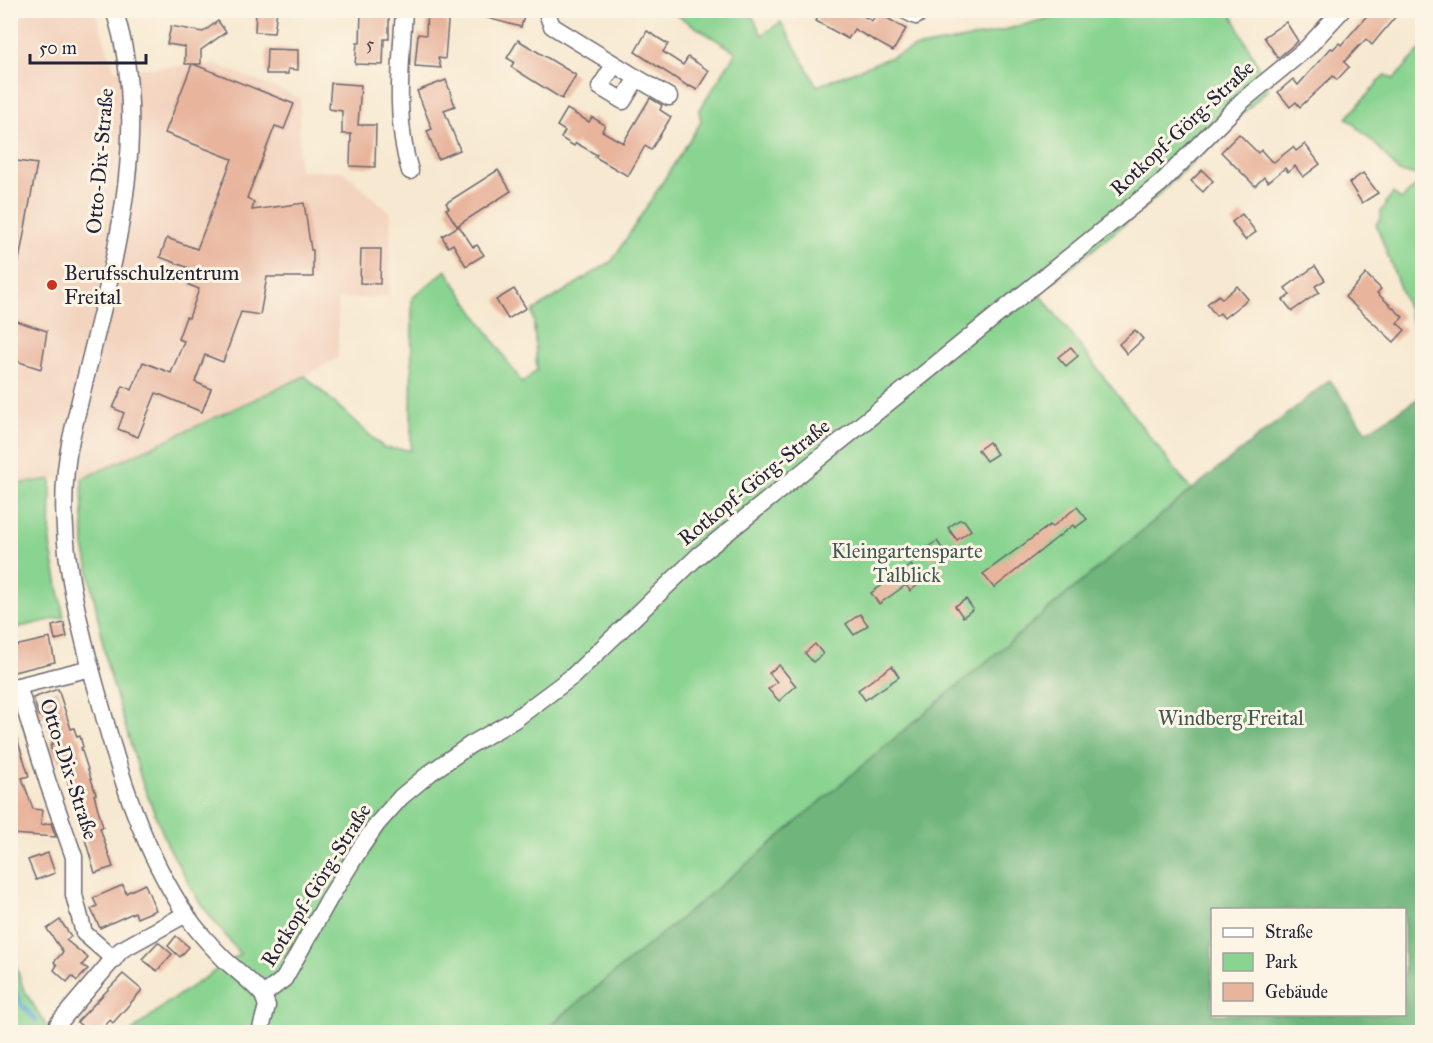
<svg xmlns="http://www.w3.org/2000/svg" width="1433" height="1043" font-family="'IM FELL Great Primer',serif">
<rect width="100%" height="100%" fill="#fcf5e5"/>
<filter id="ink" filterUnits="userSpaceOnUse"><feTurbulence type="fractalNoise" baseFrequency=".0167" numOctaves="2"/><feDisplacementMap in="SourceGraphic" scale="12" xChannelSelector="R" yChannelSelector="G"/><feConvolveMatrix kernelMatrix="1 2 1 2 8 2 1 2 1" color-interpolation-filters="sRGB"/></filter>
<filter id="wash" filterUnits="userSpaceOnUse"><feTurbulence type="fractalNoise" baseFrequency=".008" numOctaves="4" result="noise"/><feDisplacementMap in="SourceGraphic" scale="24" xChannelSelector="R" yChannelSelector="G"/><feGaussianBlur stdDeviation="1.35" result="paint"/><feColorMatrix in="noise" values="0 0 0 0 0 0 0 0 0 0 0 0 0 0 0 0 0 1.4 0 .05"/><feComposite in="paint" operator="in"/></filter>
<g filter="url(#wash)">
<rect width="100%" height="100%" fill="#f7e9d1"/>
<path fill="#f3d4bf" d="M33,11H95L114,70L215,64L300,98L299,171H343L391,213L389,296L338,299V358L305,376L82,479H51L11,485V21Z"/>
<g fill="#8ad491" stroke="#567b66" stroke-width="1.5">
<path d="M670,11H750L762,35L781,22L817,86L914,48L986,35L1074,11H1230L1269,88L1147,206L1039,293L1191,490L881,750L759,854L542,1032H131L167,1003L240,954L200,903L168,846L142,782L107,665L84,545L82,479L305,376L384,448L411,450L412,298L446,270L522,383L537,370L533,311L612,261L701,122L699,111L736,52Z"/>
<path d="M1422,48V347L1376,224L1381,219V211L1386,205V202L1393,193L1401,200L1421,181L1414,174L1399,172L1377,146L1347,118L1385,75L1394,79Z"/>
<path d="M51,479L50,545L64,617L11,629V485Z"/>
<path d="M11,950L23,988L50,1032H11Z"/>
</g>
<path fill="#6fb67b" stroke="#486c5b" stroke-width="1.5" fill-rule="evenodd" d="M1330,380L1366,432L1422,396V1032H542L759,854L881,750L1191,490ZM1212,910H1404V1014H1212Z"/>
<g fill="none" stroke-linecap="round" stroke-linejoin="round">
<g stroke="#5da8d5" stroke-width="4.5">
<path d="M10,979L21,1004L36,1020"/>
<path d="M13,1032L15,990"/>
</g>
</g>
<g id="blocks">
<g fill="#e8b49c">
<path d="M256,10H277L274,33L255,32Z"/>
<path d="M361,10H389V39H384L383,65L355,64L357,43H360Z"/>
<path d="M427,10H449L445,59L438,58L441,68L415,66L418,34L426,35Z"/>
<path d="M477,10H526L521,27L476,15Z"/>
<path d="M822,10H853L872,21L877,12L906,29L893,51L854,29L848,39L816,21Z"/>
<path d="M1372,10H1401L1372,45L1366,39L1344,62L1349,67L1337,80L1333,76L1300,107L1296,102L1290,107L1278,92L1293,79L1298,85L1331,48L1333,49L1339,43L1341,45Z"/>
<path d="M218,21L226,32L201,50V64H193L294,104L284,129L275,126L247,198L254,202L252,210L304,203L311,250H313V277H267L260,315L241,312L223,362L205,355L195,382L211,389L202,412L156,393L138,437L118,429L124,413L113,408L123,386L132,390L143,362L171,373L184,341L178,339L186,317L189,318L199,289L189,285L194,270L160,257L167,238L197,249L232,159L165,133L192,64H185V47L167,44L171,26L203,32Z"/>
<path d="M1286,22L1298,41L1278,58L1264,37Z"/>
<path d="M647,31L668,44L663,52L683,65L688,57L709,71L697,90L690,86L689,87L635,52Z"/>
<path d="M518,40L576,75L562,99L511,67L514,62L507,58Z"/>
<path d="M267,49L298,50V70L288,69V74H266Z"/>
<path d="M446,80L455,106L444,110L460,150L438,159L427,131L432,129L417,91Z"/>
<path d="M331,83L361,85L358,125H376L375,167L350,166L351,134H342V111L329,109Z"/>
<path d="M650,98L662,105L660,110L671,117L651,150L645,146L628,176L595,157L597,155L576,143L574,146L561,138L565,131L557,126L567,109L589,122L592,117L605,125L602,131L623,143Z"/>
<path d="M1239,134L1258,153L1261,150L1271,161L1274,162L1293,147L1296,151L1305,144L1320,164L1303,177L1295,166L1288,172L1285,168L1268,182L1264,177L1255,186L1221,152Z"/>
<path d="M10,160L37,164L17,271H10Z"/>
<path d="M498,170L511,191L457,226L446,209L449,208L446,203Z"/>
<path d="M1202,170L1213,181L1203,192L1191,181Z"/>
<path d="M1363,173L1378,193L1362,203L1349,183Z"/>
<path d="M1242,214L1256,232L1245,240L1232,222Z"/>
<path d="M459,226L473,247L477,245L484,255L466,266L453,244L448,247L442,236Z"/>
<path d="M361,249H381L380,284L360,283Z"/>
<path d="M1315,266L1325,280L1315,286L1319,292L1292,311L1283,300L1290,295L1285,288Z"/>
<path d="M1366,274L1381,289L1377,293L1403,317L1397,323L1405,330L1394,342L1345,297Z"/>
<path d="M1237,286L1248,299L1224,318L1220,313L1216,316L1207,304L1219,295L1222,299Z"/>
<path d="M514,289L526,308L508,319L496,300Z"/>
<path d="M10,319L47,331L41,369L10,359Z"/>
<path d="M1135,330L1143,339L1127,354L1119,344Z"/>
<path d="M1071,347L1078,356L1066,366L1058,357Z"/>
<path d="M989,442L997,454L986,461L978,450Z"/>
<path d="M1077,507L1087,519L1075,528L1073,525L994,588L983,574L1050,525L1052,527Z"/>
<path d="M959,520H964L971,530L957,540L948,528Z"/>
<path d="M937,541L944,551L932,560L925,549Z"/>
<path d="M911,565L923,581L910,591L906,585L879,604L871,593Z"/>
<path d="M966,599L973,609L963,617L955,606Z"/>
<path d="M860,614L868,625L854,635L846,624Z"/>
<path d="M64,623L67,637L55,640L52,626Z"/>
<path d="M50,638L55,662L10,673V647Z"/>
<path d="M815,644L823,654L813,662L805,653Z"/>
<path d="M779,665L796,686L779,701L768,689L777,682L769,673Z"/>
<path d="M892,666L899,677L865,700L858,690Z"/>
<path d="M58,689L71,729L74,728L77,737L80,736L83,747L81,748L96,794L94,795L103,827L100,828L113,867L95,873L62,762L59,763L57,756L54,757L50,745L53,744L44,715L39,716L33,698Z"/>
<path d="M13,726L29,776L22,778L33,809L42,810L41,825L51,823L56,837L10,834L13,798L10,791V727Z"/>
<path d="M48,853L55,873L36,880L28,860Z"/>
<path d="M145,884L156,910L137,918L135,912L100,928L91,909L97,906L93,898L123,885L126,893Z"/>
<path d="M60,920L71,936L66,940L88,958L82,965L88,969L77,981L72,976L67,982L54,970L57,965L54,962L63,952L47,929Z"/>
<path d="M176,936L189,947L180,957L168,946Z"/>
<path d="M158,942L172,954L157,971L142,959Z"/>
<path d="M123,974L142,990L113,1023L110,1020L100,1032H89L77,1022Z"/>
</g>
</g>
</g>
<g filter="url(#ink)">
<use href="#blocks" fill-opacity="0" stroke="#6d6870" stroke-width="1.5"/>
<g fill="none" stroke-linecap="round" stroke-linejoin="round">
<g stroke="#6d6870" stroke-width="19">
<g id="minor">
<path d="M114,10C159,145 100,306 71,439C52,524 76,616 99,698C119,773 143,851 187,916C198,932 211,946 225,960C238,972 252,982 263,995L267,1006L260,1032"/>
<path d="M404,10C401,63 394,120 410,171"/>
<path d="M549,10L548,16L552,26L637,78L623,101L600,87L614,65"/>
<path d="M904,10L916,16L923,10"/>
<path d="M637,78L669,97"/>
<path d="M18,686L48,783L74,857V895L84,933L114,959"/>
<path d="M10,688L91,668"/>
<path d="M263,995L284,979L329,899L361,847L377,824L401,797L430,773L470,745L514,720L573,676L698,556L1161,183L1242,101L1307,48L1342,10"/>
<path d="M58,1024L121,950L186,914"/>
</g>
</g>
<use href="#minor" stroke="#fff" stroke-width="16"/>
</g>
</g>
<circle fill="#c8321e" stroke="#fcf5e5" stroke-width="2" cx="52" cy="285" r="6"/>
<g text-anchor="middle" dominant-baseline="central" stroke-width="6" stroke-linejoin="round" paint-order="stroke">
<g font-size="18" fill="#544653">
<text x="370" y="44">5</text>
</g>
<g font-size="21" fill="#22223b" stroke="#fcf5e5">
<text transform="translate(1182 128) rotate(-43)">Rotkopf-Görg-Straße</text>
<text transform="translate(100 161) rotate(-85)">Otto-Dix-Straße</text>
<text transform="translate(754 482) rotate(-39)">Rotkopf-Görg-Straße</text>
<text transform="translate(69 769) rotate(72)">Otto-Dix-Straße</text>
<text transform="translate(316 885) rotate(-58)">Rotkopf-Görg-Straße</text>
</g>
<g font-size="21" fill="#22223b" stroke="#fcf5e5" text-anchor="start">
<text x="64" y="273">Berufsschulzentrum<tspan x="64" dy="24">Freital</tspan></text>
</g>
<g font-size="21" fill="#415755" stroke="#fcf5e5">
<text x="907" y="551">Kleingartensparte<tspan x="907" dy="24">Talblick</tspan></text>
<text x="1231" y="718">Windberg Freital</text>
</g>
</g>
<rect width="1433" height="1043" fill="none" stroke="#fcf5e5" stroke-width="36"/>
<rect x="1211" y="908" width="195" height="108" fill="#fcf5e5" stroke="#a5a1a1" stroke-width="1.5"/>
<rect x="1223" y="928" width="30" height="9" fill="#ffffff" stroke="#a5a1a1" stroke-width="1.5"/>
<text x="1265" y="938" font-size="18" fill="#22223b">Straße</text>
<rect x="1223" y="953" width="30" height="18" fill="#8ad491" stroke="#a5a1a1" stroke-width="1.5"/>
<text x="1265" y="968" font-size="18" fill="#22223b">Park</text>
<rect x="1223" y="983" width="30" height="18" fill="#e8b49c" stroke="#a5a1a1" stroke-width="1.5"/>
<text x="1265" y="998" font-size="18" fill="#22223b">Gebäude</text>
<path d="M30 54v9h116v-9" fill="none" stroke="#22223b" stroke-width="3"/>
<text x="39" y="54" font-size="18" fill="#22223b" stroke="#fcf5e5" stroke-width="4.5" paint-order="stroke">50 m</text>
</svg>
